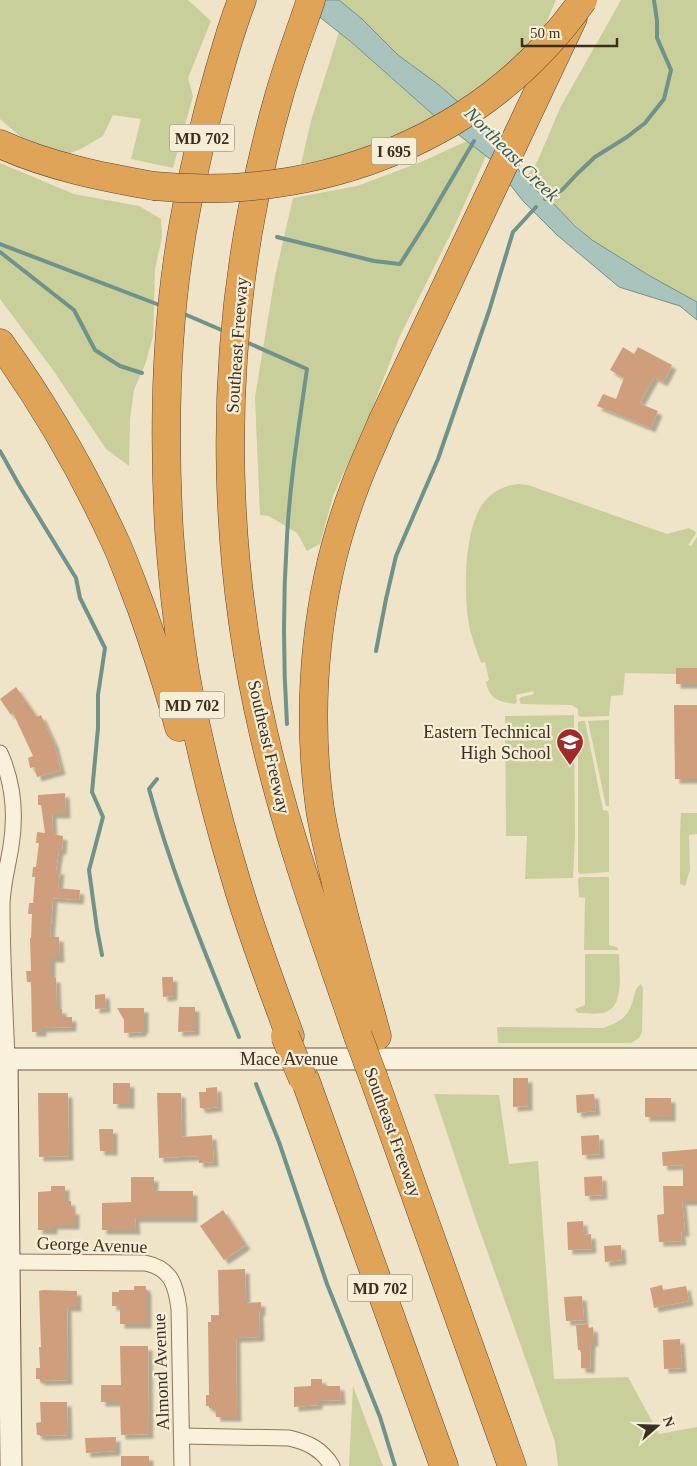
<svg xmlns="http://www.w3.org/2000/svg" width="697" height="1466" font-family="'Times New Roman',serif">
<defs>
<filter id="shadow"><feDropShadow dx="4.5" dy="4.5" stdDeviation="1" flood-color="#0004"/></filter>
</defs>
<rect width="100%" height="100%" fill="#f0e4c8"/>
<g fill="#c9cf9b">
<path d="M0,0H188L211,21L188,78L193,96L173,168L131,159L141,119L113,115L103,136L81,149L65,155L22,138L0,119Z"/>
<path d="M339,0H556L544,28L502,76L460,104L439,85L398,55L362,19Z"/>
<path d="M621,0H697V302L650,276L592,240L539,193L525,179L538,160L560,108Z"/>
<path d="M339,32L438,119L350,156L301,164L311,121Z"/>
<path d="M467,141L486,156L455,225L399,338L369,417L333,496L320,544L307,551L297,533L269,516L260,515L255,397L275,276L293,198L357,186L421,162Z"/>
<path d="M0,163L74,194L139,206L161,219L162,237L155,269L153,336L146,362L134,390L130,419L129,466L106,449L53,370L0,299Z"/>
<path d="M518,484L528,485L667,534L689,528L696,532L695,535L688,545L691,546L697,537V668H676V674L625,673L623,695L611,696L609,716L581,717L578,715V709L571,705L521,704L519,699L522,697L534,694L533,691L516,695L517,702L515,704C499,702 489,699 486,682L489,680L485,662L481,663C477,652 473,641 470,630C463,598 464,536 480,508C488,494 503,485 518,484Z"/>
<path d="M574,715L575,836L573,878L525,879L527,836H506L505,716Z"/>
<path d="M609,720V806H606L588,721Z"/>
<path d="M582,721H585L603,810L608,811L609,815V872L580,874L578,872V722Z"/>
<path d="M681,813H697V834L689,835L690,870L685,886L680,884V833Z"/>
<path d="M580,877H609V945L617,947L619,950H584L585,898L579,897L578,879Z"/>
<path d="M585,954H619C619,970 625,1005 606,1012C598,1015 586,1013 578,1013L575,1009L585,1005Z"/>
<path d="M641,984L643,988L642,1032L639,1038L631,1043H498L497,1027L603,1028C615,1024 626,1019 631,1006C635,997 633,990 641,984Z"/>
<path d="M434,1094L499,1095L509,1164L538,1161L554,1379L628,1377L659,1434L697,1427V1466H558L555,1442L475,1217Z"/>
<path d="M353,1386L383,1466H349Z"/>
</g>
<path fill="#a9c4bc" stroke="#6f938a" d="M298,0H339L362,19L398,55L439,85L499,138L522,175L539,193L543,194L551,201L575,226L592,240L650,276L697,302V320L680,306L619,287L557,235L523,201L490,159L438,119L350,41Z"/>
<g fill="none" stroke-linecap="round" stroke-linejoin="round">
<g stroke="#6f938a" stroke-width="4">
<path d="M545,199L562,190L577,174L595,157L627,137L645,123L664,99L671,70L657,38V21L654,0"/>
<path d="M277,237L374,261L400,264L426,223L474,141"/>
<path d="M0,244L162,306"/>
<path d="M0,252L74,310L95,350L120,366L142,373"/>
<path d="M182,313L226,332"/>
<path d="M244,341L307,369C299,425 290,481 287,537C283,599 283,662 287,724"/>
<path d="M0,451L19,485L76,578L80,598L105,648L98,695V728L92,792L103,817L89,870L97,929L102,955"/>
<path d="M376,651L386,599L396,556L438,459L489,311L513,232L536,207"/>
<path d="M157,779L149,789C172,874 206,955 239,1037"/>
<path d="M256,1084L279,1142L327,1284L380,1417L395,1466"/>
</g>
</g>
<g fill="#cf9f7d" filter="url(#shadow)">
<path d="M623,347L634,354L638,347L672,365L663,382L654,377L640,402L642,403L641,404L658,411L651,428L597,406L603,394L616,399L624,378L610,370Z"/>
<rect x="676" y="668" width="21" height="16"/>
<path d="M16,687L37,717L41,715L54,743L61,770L37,777L34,767L30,768L28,758L33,756L13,713L11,715L0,699Z"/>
<path d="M674,705H697V779H675Z"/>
<path d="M65,793L66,814H52L53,834L63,836L62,850H59L56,870H60L58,888L80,890L79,900L53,898L50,937H59L60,958H51V978H56L57,1009H62V1017H72V1027L42,1028V1032H32L31,982H27L26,971H31L30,938H31L32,914H28L29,903H33L35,877H32L33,867H36L39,843H36L37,832L45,833L41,805H38V795Z"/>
<path d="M162,977H173V996L163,997Z"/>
<path d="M105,994L106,1008L95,1009V995Z"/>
<path d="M179,1007H195V1031L178,1032Z"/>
<path d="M117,1008H144V1029H142V1032L124,1033V1020Z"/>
<path d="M513,1078H528V1106L513,1107Z"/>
<rect x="113" y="1083" width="17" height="21"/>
<path d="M217,1087L218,1107L203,1109V1108H200L199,1092H206V1088Z"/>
<path d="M38,1093H68L69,1156L39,1157Z"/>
<path d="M157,1093H181L182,1137L212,1135L214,1162L199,1163L198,1156L159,1158Z"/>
<path d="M594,1094L596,1111L577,1113L576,1095Z"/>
<rect x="645" y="1098" width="26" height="19"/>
<path d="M99,1129H113V1151H100Z"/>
<path d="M599,1135L600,1154L582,1155L581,1136Z"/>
<path d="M697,1149V1201H682L685,1232H681L682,1241L659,1242L657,1215L664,1214L663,1186H683V1165L663,1166L662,1152Z"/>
<path d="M602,1176L603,1195L585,1196L584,1177Z"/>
<path d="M131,1177H154V1191H193V1218H135L136,1230H102V1203L131,1202Z"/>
<path d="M51,1186H65V1201H71V1210H75V1225H53V1230H38V1192L51,1191Z"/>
<path d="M223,1210L246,1245L224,1260L200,1226Z"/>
<path d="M583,1221L584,1235L591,1234L592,1249L568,1250L567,1222Z"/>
<path d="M621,1245L622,1260L605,1262L604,1246Z"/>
<path d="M245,1269L246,1303L261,1302V1311L259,1312L260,1335L259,1337L236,1338L237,1417H216L215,1408H209V1406H206V1395H209L208,1322H211V1315H219L218,1270Z"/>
<path d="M662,1285L663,1290L686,1286L689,1301L654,1308L650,1288Z"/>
<path d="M134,1286H146V1290H147V1324H120V1306H112V1292H119V1290H134Z"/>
<path d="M43,1290L77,1291V1307H67L68,1380L40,1381V1379H36V1368H40L39,1347H41L39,1291Z"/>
<path d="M582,1296L584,1320L566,1321L564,1297Z"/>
<path d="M588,1324L589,1328L593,1327L594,1342H591L590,1369L581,1368V1353L580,1350H578L576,1325Z"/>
<path d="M680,1339L682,1368L664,1369L663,1340Z"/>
<path d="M120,1346H148L149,1434L121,1435L120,1402H101V1385H121Z"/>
<path d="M311,1379H322V1386H340L341,1400L318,1401V1405L294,1407V1387L311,1386Z"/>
<path d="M40,1402H67L68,1435L40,1436V1435H37L36,1423L41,1422Z"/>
<path d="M116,1437V1451L86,1453L85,1438Z"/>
<rect x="121" y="1456" width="28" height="10"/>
</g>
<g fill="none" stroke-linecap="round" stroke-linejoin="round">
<g stroke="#8d765c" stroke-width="17">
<g id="street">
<path d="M0,753C13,782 16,815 11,846C8,866 2,886 2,906C2,957 5,1008 7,1059"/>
<path d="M9,1262L145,1263C171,1268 176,1285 179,1309L182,1466"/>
<path d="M182,1436L289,1438C307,1442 322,1449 332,1466"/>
</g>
</g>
<g stroke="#6f573f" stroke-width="23">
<g id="secondary">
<path d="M0,1059H697"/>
<path d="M7,1059L11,1466"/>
</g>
</g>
<g stroke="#5b4430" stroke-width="29">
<g id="highway">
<path d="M242,0C228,36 218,75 208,112C196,160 185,209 178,258C165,348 164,440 169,530C173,583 178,636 188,688C201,753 217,817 236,880C251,932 271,984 290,1036"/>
<path d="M311,0C300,32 288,64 279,96C268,134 259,172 252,211C219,384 224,564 264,735C288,838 324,937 358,1036"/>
<path d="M0,144C48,166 102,177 154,186"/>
<path d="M0,343C44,404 81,468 113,537C124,560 132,584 141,607C155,647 168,686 179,727"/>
<path d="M377,1036C363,985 348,934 336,883C330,858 324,834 320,809C305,704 316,588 354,489C362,466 373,444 382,422L573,18"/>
<path d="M305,1079L444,1466"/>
<path d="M374,1079L512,1466"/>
</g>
</g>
<use href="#street" stroke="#faf1dc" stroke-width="15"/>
<use href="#secondary" stroke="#faf1dc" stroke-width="21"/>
<use href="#highway" stroke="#e0a458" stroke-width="28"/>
<g stroke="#5b4430" stroke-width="29" stroke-linecap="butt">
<g id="highway-bridge">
<path d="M154,186C320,202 485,139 583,0"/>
<path d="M285,1036L303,1079"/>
<path d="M358,1036L374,1079"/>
</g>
</g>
<use href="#highway-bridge" stroke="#e0a458" stroke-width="28"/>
</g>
<defs>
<g id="school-pin" transform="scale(1.4375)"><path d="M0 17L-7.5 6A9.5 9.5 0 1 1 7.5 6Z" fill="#9e2a2b" stroke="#f7eed8"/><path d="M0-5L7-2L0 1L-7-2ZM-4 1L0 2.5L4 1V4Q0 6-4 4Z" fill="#fff"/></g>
</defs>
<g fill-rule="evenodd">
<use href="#school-pin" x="570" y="742"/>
</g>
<g text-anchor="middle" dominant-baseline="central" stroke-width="4.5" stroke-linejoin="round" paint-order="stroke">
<g fill="#f7eed8" stroke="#756857" stroke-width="1">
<rect x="169.5" y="124.5" width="65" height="27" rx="4"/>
<rect x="371.5" y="137.5" width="45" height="27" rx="4"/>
<rect x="159.5" y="691.5" width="65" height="27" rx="4"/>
<rect x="347.5" y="1274.5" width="65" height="27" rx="4"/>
</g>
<g font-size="16" font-weight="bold" fill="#3d2e20">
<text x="202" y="138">MD 702</text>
<text x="394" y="151">I 695</text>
<text x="192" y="705">MD 702</text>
<text x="380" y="1288">MD 702</text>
</g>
<g font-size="18" fill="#3d2e20" stroke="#f7eed8">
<text transform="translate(237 345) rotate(-86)">Southeast Freeway</text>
<text transform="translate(269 747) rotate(77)">Southeast Freeway</text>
<text x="289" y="1059">Mace Avenue</text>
<text transform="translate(393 1132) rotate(70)">Southeast Freeway</text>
<text transform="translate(92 1245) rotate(2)">George Avenue</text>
<text transform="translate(161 1372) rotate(-92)">Almond Avenue</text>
</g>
<g font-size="18" fill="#3d2e20" stroke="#f7eed8" text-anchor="end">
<text x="551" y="732">Eastern Technical<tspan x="551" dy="21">High School</tspan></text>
</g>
<g font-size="19" font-style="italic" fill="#2f5d5a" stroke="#f7eed8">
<text transform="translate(512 154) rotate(45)">Northeast Creek</text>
</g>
</g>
<g transform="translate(657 1426) rotate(70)" stroke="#f7eed8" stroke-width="4" paint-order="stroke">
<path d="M0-4L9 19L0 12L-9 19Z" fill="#3d2e20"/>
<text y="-8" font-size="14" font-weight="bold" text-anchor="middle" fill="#3d2e20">N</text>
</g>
<path d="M522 38v8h95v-8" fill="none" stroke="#3d2e20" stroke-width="2.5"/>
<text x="530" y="38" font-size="15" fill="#3d2e20" stroke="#f7eed8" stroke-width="4" paint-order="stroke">50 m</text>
</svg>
